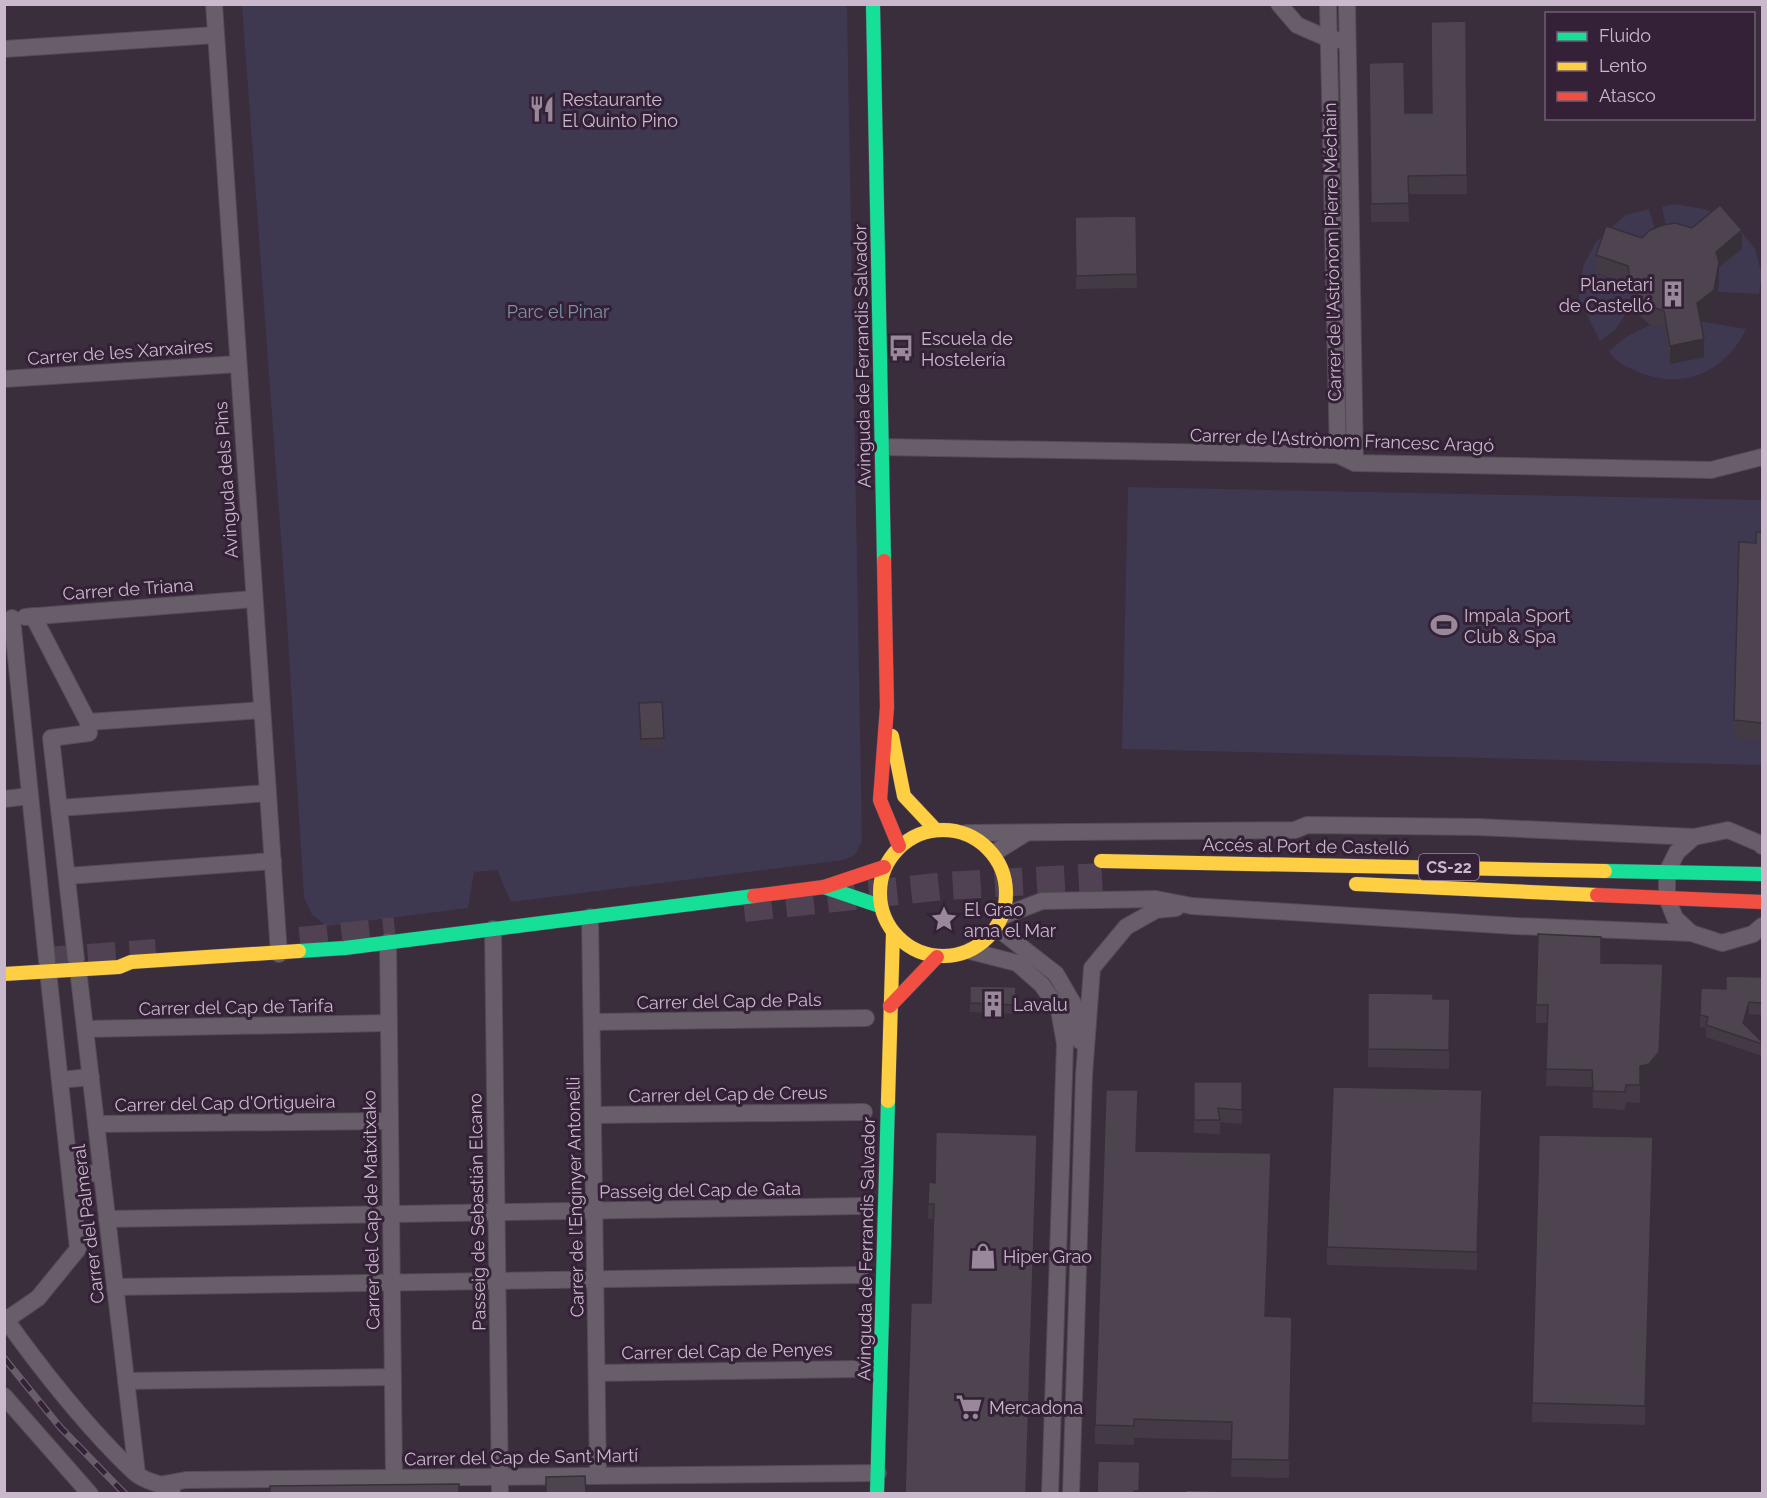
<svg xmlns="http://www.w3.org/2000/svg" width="1767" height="1498" font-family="Raleway,sans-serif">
<rect width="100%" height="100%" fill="#3a2d3c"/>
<g fill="#3e3850">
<path d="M242,5H847L862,841L855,855L844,860L511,902L497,870L474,872L468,908L327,926L312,915L304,897L286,607Z"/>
<path d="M1674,204L1705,209L1733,221L1755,249L1762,275L1759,294L1718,292L1719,281L1669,243L1662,207Z"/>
<path d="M1649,209L1660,245L1597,274L1628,284L1629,294L1633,303L1615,330L1600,341L1579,299L1583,266L1596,242L1625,215Z"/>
<path d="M1697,321L1746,329C1725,374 1679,392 1634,370C1623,365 1615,362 1609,351L1626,337L1650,325L1664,329L1671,364L1703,357Z"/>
<path d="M1128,487L1762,500V765L1122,749Z"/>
</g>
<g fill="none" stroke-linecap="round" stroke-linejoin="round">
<g stroke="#504252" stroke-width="28" stroke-dasharray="28 14" stroke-linecap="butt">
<path d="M744,908L944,886L1102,877"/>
<path d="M300,941L395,931"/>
<path d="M46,961L156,953"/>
</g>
<g stroke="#534a55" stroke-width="18">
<g id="street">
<path d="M214,4L279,954"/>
<path d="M1279,4L1297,25L1329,39L1338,40"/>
<path d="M1328,4L1338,455"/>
<path d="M1347,4L1355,463"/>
<path d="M4,49L215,35"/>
<path d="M4,379L238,364"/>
<path d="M881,447L1338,455L1355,463L1711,470L1762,457"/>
<path d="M33,616L88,722L89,733L51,738L76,959"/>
<path d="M25,617L254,599"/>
<path d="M12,618L47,961"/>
<path d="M88,722L262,710"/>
<path d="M4,799L30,796"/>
<path d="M59,808L268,793"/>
<path d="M966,833L1295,830L1307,825L1478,827L1694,837"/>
<path d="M994,853L1026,833"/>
<path d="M67,876L273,861"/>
<path d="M1003,916L1042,901L1156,899L1192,906L1515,926L1691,933L1722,943L1753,934L1762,926"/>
<path d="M590,917L598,1476"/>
<path d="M997,928L1056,974L1074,1005L1080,1041"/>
<path d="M493,929L500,1494"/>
<path d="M1691,933L1675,918L1667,898V872L1677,852L1694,837L1728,830L1761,844L1762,846"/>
<path d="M388,942L394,1478"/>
<path d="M970,951L1017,963L1042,985L1059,1010L1065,1044L1050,1494"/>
<path d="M78,969L137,1474"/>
<path d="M592,1022L866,1018"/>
<path d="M85,1029L388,1023"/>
<path d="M60,1080L91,1077"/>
<path d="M593,1115L864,1112"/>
<path d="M96,1124L389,1121"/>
<path d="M70,1175L102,1173"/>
<path d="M107,1219L861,1206"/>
<path d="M115,1287L860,1275"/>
<path d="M4,1317C40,1368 90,1431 135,1473C146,1483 161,1482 172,1491"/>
<path d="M6,1320L38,1298L78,1249L48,971"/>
<path d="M597,1373L857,1369"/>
<path d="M126,1381L393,1377"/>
<path d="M4,1396L90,1494"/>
<path d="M164,1484L186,1480L878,1473"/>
<path d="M1071,1494L1084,1075L1092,968L1126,927L1156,910L1176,908"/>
</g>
</g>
<g stroke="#574b59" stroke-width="15">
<g id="fast">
<path d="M873,4L884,561"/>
<path d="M1605,871L1762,874"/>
<path d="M824,887L880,906"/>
<path d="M299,951L345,948L754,896"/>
<path d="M877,1494L888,1101"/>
</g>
</g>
<g stroke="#574b59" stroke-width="15">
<g id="slow">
<path d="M892,736L904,796L935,829"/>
<circle cx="943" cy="893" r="63"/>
<path d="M1101,861L1605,871"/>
<path d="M1356,884L1597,895"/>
<path d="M4,974L119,967L131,962L299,951"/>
<path d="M888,1101L893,933"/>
</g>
</g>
<g stroke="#574b59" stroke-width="15">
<g id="jam">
<path d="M884,561L887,707L880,800L899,846"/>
<path d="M1597,895L1762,902"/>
<path d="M754,896L824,887L884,867"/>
<path d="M890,1006L937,957"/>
</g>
</g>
<use href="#street" stroke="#685e6a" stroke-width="16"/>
<use href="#fast" stroke="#16e098" stroke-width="14"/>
<use href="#slow" stroke="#ffcf43" stroke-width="14"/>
<use href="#jam" stroke="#f24e42" stroke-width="14"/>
<g stroke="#675e69" stroke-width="7">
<path id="rail" d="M4,1358L60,1427L125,1494"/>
</g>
<use href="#rail" stroke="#342037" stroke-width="4.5" stroke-dasharray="14" stroke-linecap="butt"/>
</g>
<g fill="#433a45">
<path d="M1466,21L1467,194H1408L1409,222H1371L1369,63L1405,113H1432Z"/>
<path d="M1136,216L1137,288L1076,289L1075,217Z"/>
<path d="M1642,238L1742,249L1719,267V281L1714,308L1700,319L1704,357L1670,364L1664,329L1650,325L1639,315L1629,294L1628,284L1596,273V255Z"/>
<path d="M1762,532V741L1734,738V720L1756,543Z"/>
<path d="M639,703L664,738V747L641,748Z"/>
<path d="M1762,977V1015L1749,1014L1745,1026L1762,1042V1056L1706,1037V1028L1700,1027V1015L1726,989Z"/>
<path d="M1663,982L1659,1069L1649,1081L1640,1083V1103L1626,1102L1625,1110L1593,1108L1592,1087L1546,1086L1548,1023H1536V1005Z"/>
<path d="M970,986L1016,987L1015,1014L970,1012Z"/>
<path d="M1368,993L1433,999H1450L1449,1069L1368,1067Z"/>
<path d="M1194,1082H1242V1124L1220,1122V1134L1194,1133Z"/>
<path d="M1482,1108L1477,1270L1327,1265V1247Z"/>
<path d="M1138,1109L1137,1151L1271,1172L1266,1316L1292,1317L1289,1478L1231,1477L1232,1440L1134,1438V1445L1095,1444V1425Z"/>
<path d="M1037,1150L1027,1494H905L931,1303L933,1219H928L929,1182L935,1183Z"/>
<path d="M1653,1156L1645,1425L1532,1422V1403Z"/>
</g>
<g fill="#373038">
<path d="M1742,230V249L1719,267V281L1714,308L1697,321V303L1716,252Z"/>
<path d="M1704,339V357L1670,364V346Z"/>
<path d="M1663,964L1659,1069L1649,1081L1640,1083V1103V1066Z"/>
<path d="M1749,1002V1014L1743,1035V1023Z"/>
<path d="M1482,1090V1108L1477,1270V1252Z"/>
<path d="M1653,1137V1156L1645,1425V1406Z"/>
<path d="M1271,1153V1172L1265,1334V1316Z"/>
</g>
<g fill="#4e4450" stroke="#373038" stroke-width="1.5">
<path d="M1466,21L1467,175L1408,176L1409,203L1371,204L1369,63L1404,62L1405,113H1432L1431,22Z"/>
<path d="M1720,205L1742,230L1716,252L1719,262L1714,290L1697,303L1704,339L1670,346L1664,311L1650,306L1639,297L1629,275L1628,266L1596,255L1606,226L1642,238L1650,230L1663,225L1675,223L1692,228Z"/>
<path d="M1136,216L1137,274L1076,276L1075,217Z"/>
<path d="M1756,532H1762V723L1734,720L1739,542L1756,543Z"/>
<path d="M662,702L664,738L641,739L639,703Z"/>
<path d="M1538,934L1601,937V963L1663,964L1659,1052L1649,1064L1640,1066V1085H1626L1625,1092L1593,1091L1592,1070L1546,1069L1548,1005H1536Z"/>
<path d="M1726,976L1762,977V1003L1749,1002L1743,1023L1762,1042V1044L1706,1025L1708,1017L1700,1015L1701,988L1726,989Z"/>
<path d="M970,986L1016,987L1015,1005L970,1003Z"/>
<path d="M1368,993L1433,994V999H1450L1449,1050L1368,1049Z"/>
<path d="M1194,1082H1242V1110L1218,1108L1220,1120H1194Z"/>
<path d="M1333,1087L1482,1090L1477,1252L1327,1247Z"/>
<path d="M1106,1090H1138L1136,1151L1271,1153L1265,1316L1292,1317L1289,1460L1231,1459L1232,1422L1134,1419V1426L1095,1425Z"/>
<path d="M936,1132L1037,1135L1026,1494H905L911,1303H931L934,1204H928L929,1182L935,1183Z"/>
<path d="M1539,1135L1653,1137L1645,1406L1532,1403Z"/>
<path d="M1098,1461L1140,1462L1139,1491H1134V1494H1097Z"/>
<path d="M585,1476L586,1494H546V1477Z"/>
<path d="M459,1484V1494H270V1486Z"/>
<path d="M1186,1490L1291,1494H1186Z"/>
</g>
<defs>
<g id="restaurant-bare" transform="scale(2.07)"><path d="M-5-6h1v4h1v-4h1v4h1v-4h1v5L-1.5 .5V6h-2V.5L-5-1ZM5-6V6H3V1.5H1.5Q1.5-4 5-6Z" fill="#98889a" stroke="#342037" stroke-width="2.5" paint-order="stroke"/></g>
<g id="building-bare" transform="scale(2.07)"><path d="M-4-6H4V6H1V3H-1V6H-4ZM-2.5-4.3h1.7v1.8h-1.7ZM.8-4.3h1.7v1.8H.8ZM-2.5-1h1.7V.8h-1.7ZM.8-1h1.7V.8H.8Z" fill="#98889a" stroke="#342037" stroke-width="2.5" paint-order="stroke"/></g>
<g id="bus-bare" transform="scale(2.07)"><path d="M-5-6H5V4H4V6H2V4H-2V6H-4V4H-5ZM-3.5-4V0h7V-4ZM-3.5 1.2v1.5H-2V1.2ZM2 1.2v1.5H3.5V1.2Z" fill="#98889a" stroke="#342037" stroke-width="2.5" paint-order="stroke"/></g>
<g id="stadium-bare" transform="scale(2.07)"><path d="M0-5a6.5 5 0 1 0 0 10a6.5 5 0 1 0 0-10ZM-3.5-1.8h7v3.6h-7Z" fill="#98889a" stroke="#342037" stroke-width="2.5" paint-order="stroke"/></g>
<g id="sight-bare" transform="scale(2.07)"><path d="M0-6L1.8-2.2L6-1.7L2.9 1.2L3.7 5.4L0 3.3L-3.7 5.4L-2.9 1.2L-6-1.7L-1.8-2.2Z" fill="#98889a" stroke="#342037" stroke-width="2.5" paint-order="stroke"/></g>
<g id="shop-bare" transform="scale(2.07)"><path d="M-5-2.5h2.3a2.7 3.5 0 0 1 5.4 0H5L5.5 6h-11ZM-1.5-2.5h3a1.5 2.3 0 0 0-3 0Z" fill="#98889a" stroke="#342037" stroke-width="2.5" paint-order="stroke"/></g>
<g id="supermarket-bare" transform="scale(2.07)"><path d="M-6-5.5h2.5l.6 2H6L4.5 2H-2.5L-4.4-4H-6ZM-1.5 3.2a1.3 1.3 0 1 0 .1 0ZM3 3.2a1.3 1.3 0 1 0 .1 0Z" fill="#98889a" stroke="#342037" stroke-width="2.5" paint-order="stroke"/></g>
</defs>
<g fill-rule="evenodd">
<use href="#restaurant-bare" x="542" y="109"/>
<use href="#building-bare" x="1673" y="294"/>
<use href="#bus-bare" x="901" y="348"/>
<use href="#stadium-bare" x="1444" y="625"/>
<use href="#sight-bare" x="944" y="919"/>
<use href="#building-bare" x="993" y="1004"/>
<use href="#shop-bare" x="983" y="1256"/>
<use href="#supermarket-bare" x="969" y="1407"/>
</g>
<g text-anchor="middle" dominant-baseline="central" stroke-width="6" stroke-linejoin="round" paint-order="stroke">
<rect fill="#342037" stroke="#9d8b9f" stroke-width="1.5" x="1419" y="854" width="60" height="26" rx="4.5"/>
<g font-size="16" font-weight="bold" fill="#cab9cc">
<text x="1449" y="867">CS-22</text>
</g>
<g font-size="18" fill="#cab9cc" stroke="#342037" text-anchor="start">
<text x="562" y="99">Restaurante<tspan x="562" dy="21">El Quinto Pino</tspan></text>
<text x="1653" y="284" text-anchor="end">Planetari<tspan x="1653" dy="21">de Castelló</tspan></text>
<text x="921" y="338">Escuela de<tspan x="921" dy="21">Hostelería</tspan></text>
<text x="1464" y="615">Impala Sport<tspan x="1464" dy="21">Club &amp; Spa</tspan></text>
<text x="964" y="909">El Grao<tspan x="964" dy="21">ama el Mar</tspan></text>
<text x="1013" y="1004">Lavalu</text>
<text x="1003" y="1256">Hiper Grao</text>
<text x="989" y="1407">Mercadona</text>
</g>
<g font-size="18" fill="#cab9cc" stroke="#342037">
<text transform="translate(1332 252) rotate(-91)">Carrer de l'Astrònom Pierre Méchain</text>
<text transform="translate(120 352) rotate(-4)">Carrer de les Xarxaires</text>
<text transform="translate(862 356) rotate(-91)">Avinguda de Ferrandis Salvador</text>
<text transform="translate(1342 440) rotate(2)">Carrer de l'Astrònom Francesc Aragó</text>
<text transform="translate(226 480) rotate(-94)">Avinguda dels Pins</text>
<text transform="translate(128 589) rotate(-4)">Carrer de Triana</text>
<text transform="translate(1306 846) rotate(1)">Accés al Port de Castelló</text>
<text transform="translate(729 1001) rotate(-1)">Carrer del Cap de Pals</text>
<text transform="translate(236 1007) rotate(-1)">Carrer del Cap de Tarifa</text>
<text transform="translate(728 1094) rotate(-1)">Carrer del Cap de Creus</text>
<text transform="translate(225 1103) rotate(-1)">Carrer del Cap d'Ortigueira</text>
<text transform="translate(700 1190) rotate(-1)">Passeig del Cap de Gata</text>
<text transform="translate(575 1197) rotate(-91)">Carrer de l'Enginyer Antonelli</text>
<text transform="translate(371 1210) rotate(-91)">Carrer del Cap de Matxitxako</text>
<text transform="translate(477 1212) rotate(-91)">Passeig de Sebastián Elcano</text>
<text transform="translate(88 1224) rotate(-97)">Carrer del Palmeral</text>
<text transform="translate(866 1249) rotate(-89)">Avinguda de Ferrandis Salvador</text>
<text transform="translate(727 1351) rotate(-1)">Carrer del Cap de Penyes</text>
<text transform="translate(521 1457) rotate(-1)">Carrer del Cap de Sant Martí</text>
</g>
<g font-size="18" fill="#7e91a6" stroke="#342037">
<text x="558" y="311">Parc el Pinar</text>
</g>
</g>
<rect width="1767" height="1498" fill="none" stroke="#cab9cc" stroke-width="12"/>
<rect x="1545" y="12" width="210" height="108" fill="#342037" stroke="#705d73" stroke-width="1.5"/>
<rect x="1557" y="32" width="30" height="9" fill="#16e098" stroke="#705d73" stroke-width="1.5"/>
<text x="1599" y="42" font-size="18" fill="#cab9cc">Fluido</text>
<rect x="1557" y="62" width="30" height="9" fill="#ffcf43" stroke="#705d73" stroke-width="1.5"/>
<text x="1599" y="72" font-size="18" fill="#cab9cc">Lento</text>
<rect x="1557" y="92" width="30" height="9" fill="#f24e42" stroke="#705d73" stroke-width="1.5"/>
<text x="1599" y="102" font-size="18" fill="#cab9cc">Atasco</text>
</svg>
